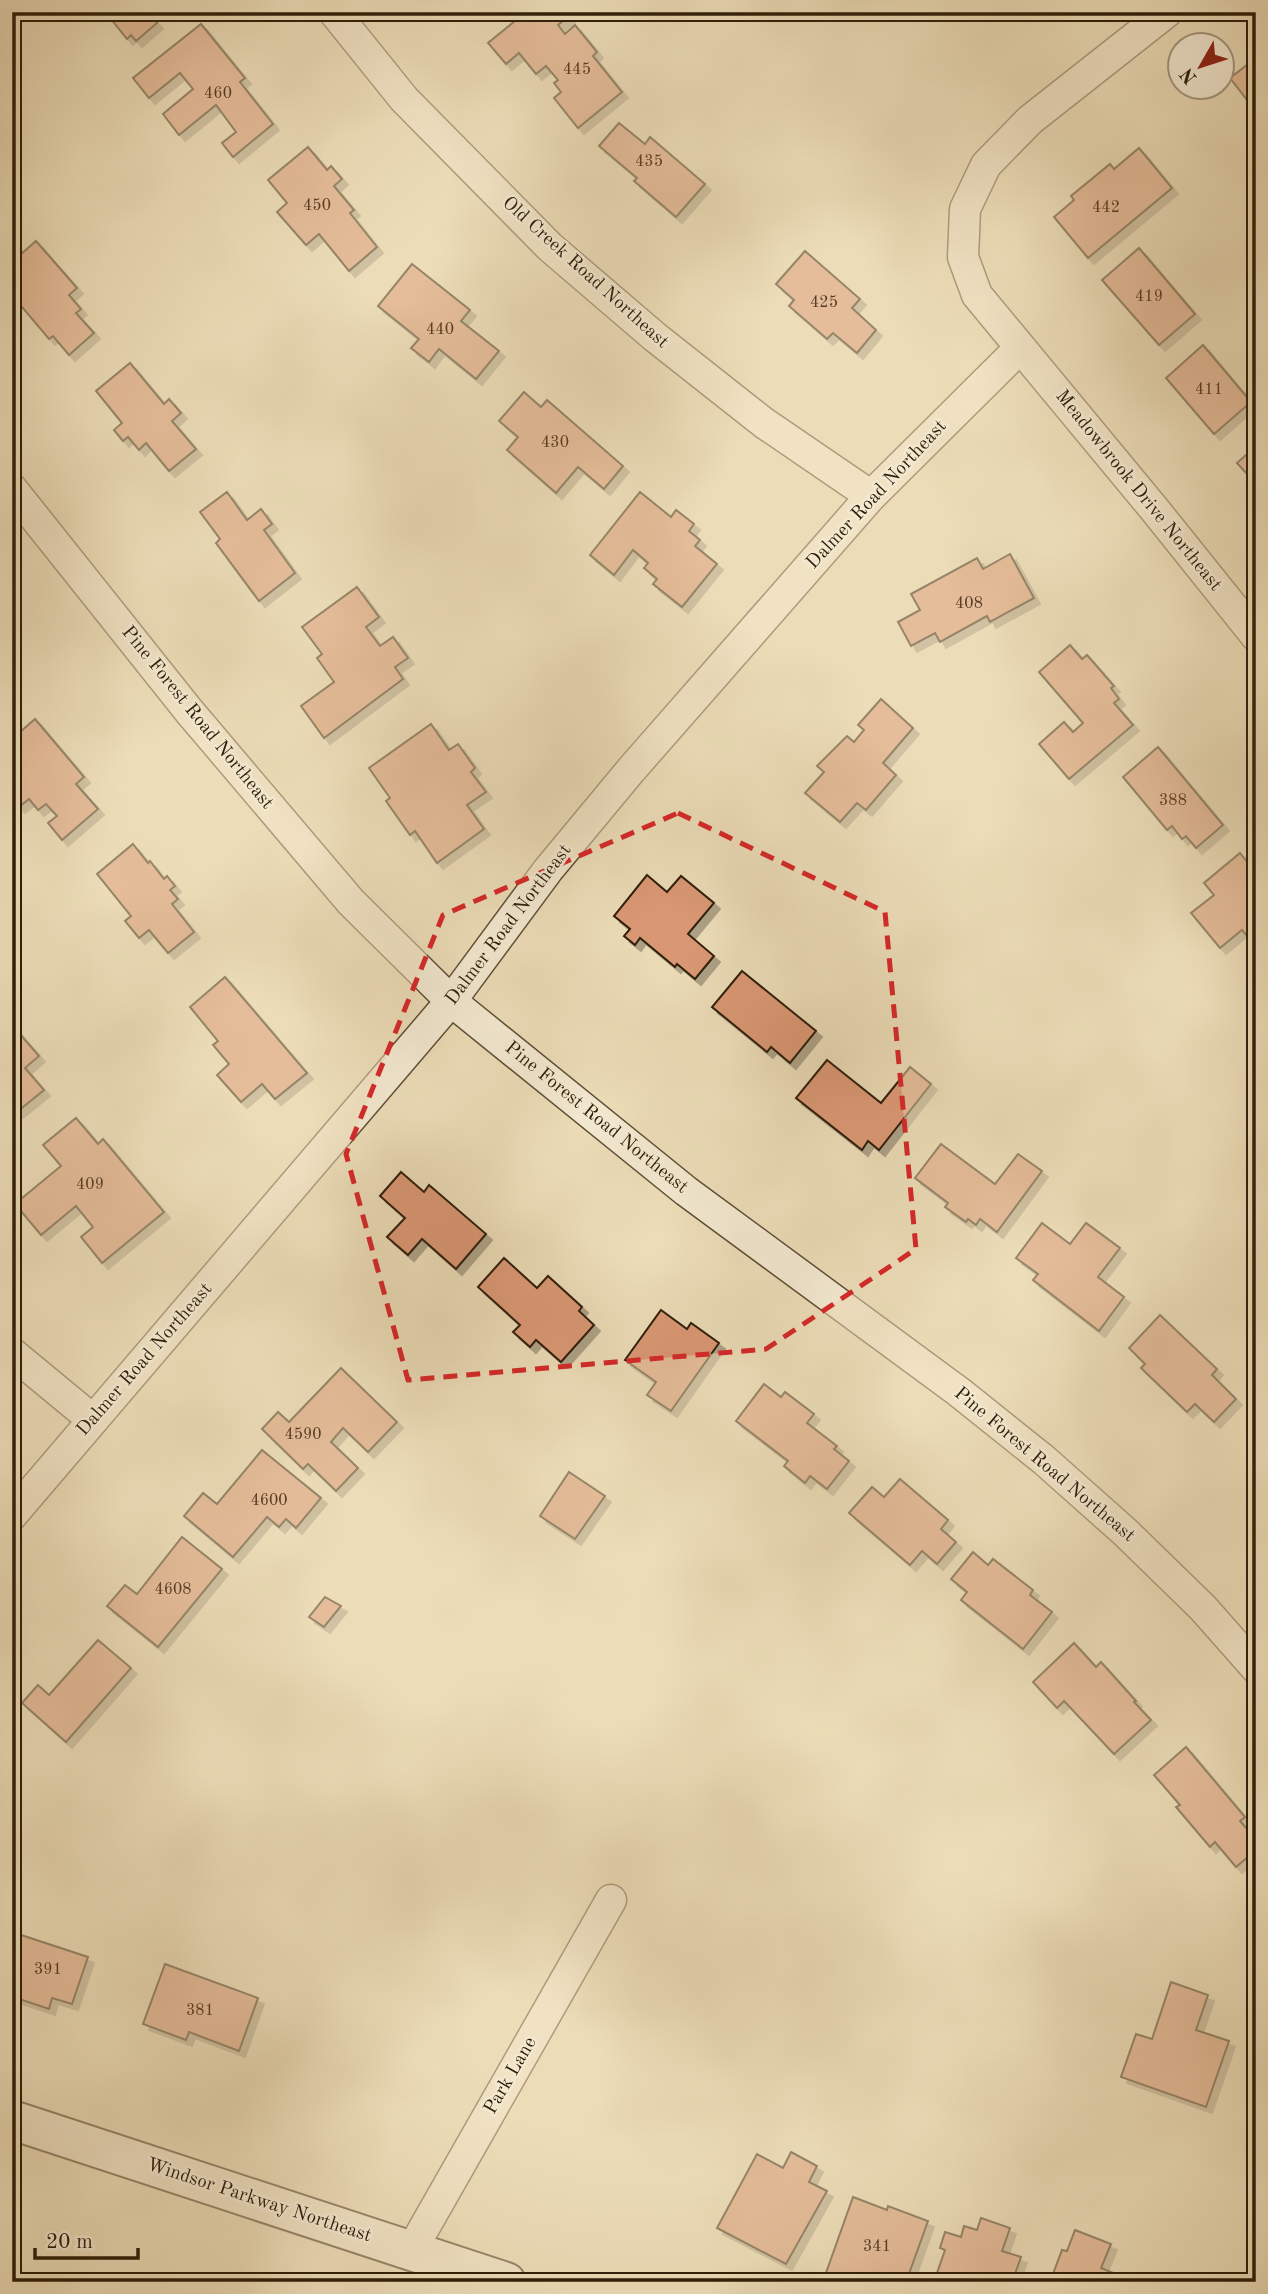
<svg xmlns="http://www.w3.org/2000/svg" width="1268" height="2294" font-family="'Old Standard TT',serif">
<defs>
<filter id="shadow"><feDropShadow dx="6" dy="6" stdDeviation="0" flood-color="#0004"/></filter>
</defs>
<rect width="100%" height="100%" fill="#ecddb8"/>
<filter id="stains"><feTurbulence type="fractalNoise" baseFrequency=".00286" numOctaves="4"/><feColorMatrix values="0 0 0 0 .2 0 0 0 0 .09 0 0 0 0 .02 0 0 0 .5 -.17"/></filter>
<radialGradient id="worn" r=".72"><stop offset=".6" stop-color="#630" stop-opacity="0"/><stop offset="1" stop-color="#630" stop-opacity=".3"/></radialGradient>
<g fill="#db9874" stroke="#2e1e09" stroke-width="2" filter="url(#shadow)">
<path d="M117,12H156L151,16L157,23L136,41L131,35L127,39L111,19L118,14Z"/>
<path d="M526,12H574L558,25L565,34L575,25L597,52L593,56L622,92L578,128L554,98L561,92L554,83L558,80L546,66L536,74L519,53L506,64L488,43Z"/>
<path d="M201,24L245,78L240,82L273,124L233,157L222,143L236,132L216,105L179,135L163,114L193,89L180,73L149,98L133,78Z"/>
<path d="M1256,58V108L1254,109L1230,78Z"/>
<path d="M619,123L645,144L650,137L705,184L676,217L634,181L637,178L599,146Z"/>
<path d="M308,147L327,170L331,166L342,179L334,186L354,210L350,213L377,247L349,271L319,234L306,245L277,212L287,203L268,180Z"/>
<path d="M1139,148L1172,188L1088,258L1054,217L1074,200L1071,196L1110,164L1114,169Z"/>
<path d="M36,241L77,288L69,295L81,309L76,313L94,333L69,355L53,336L49,339L16,300L21,296L12,286V262Z"/>
<path d="M1139,248L1195,314L1159,345L1102,280Z"/>
<path d="M805,251L860,299L852,308L876,330L857,353L833,333L827,339L789,306L794,300L776,284Z"/>
<path d="M412,264L470,310L461,321L499,351L476,379L439,349L429,362L411,348L419,339L378,306Z"/>
<path d="M1203,345L1251,402L1214,434L1166,378Z"/>
<path d="M130,363L164,404L169,399L181,413L172,421L196,449L169,471L146,443L139,450L128,437L123,441L114,430L122,423L96,391Z"/>
<path d="M524,392L541,407L547,400L623,466L604,489L578,467L556,493L507,450L518,437L499,421Z"/>
<path d="M1256,446V484L1237,463Z"/>
<path d="M227,492L247,520L261,509L272,524L264,530L295,573L259,601L216,543L220,539L200,512Z"/>
<path d="M640,492L671,517L676,510L694,524L689,531L700,540L695,546L717,564L682,607L653,584L657,579L644,568L648,563L633,550L614,575L590,555Z"/>
<path d="M1010,554L1034,598L990,622L987,616L940,642L935,633L911,646L898,622L920,610L911,594L977,558L983,569Z"/>
<path d="M357,587L379,617L366,627L380,646L393,637L408,658L395,667L403,679L324,738L301,706L334,682L317,658L322,654L302,627Z"/>
<path d="M1070,645L1082,659L1087,655L1114,686L1111,688L1119,699L1114,703L1133,725L1069,779L1039,744L1064,722L1073,732L1083,723L1039,672Z"/>
<path d="M881,699L913,728L883,763L896,775L866,810L857,803L840,822L805,793L824,772L817,766L847,736L854,742L864,730L858,725Z"/>
<path d="M35,719L84,777L76,784L98,809L62,840L48,823L57,816L46,804L38,810L29,799L19,807L12,800V776L17,772L12,767V739Z"/>
<path d="M431,724L449,750L458,744L475,768L471,772L486,792L467,805L484,829L437,863L415,831L410,835L386,801L390,798L369,768Z"/>
<path d="M1158,747L1223,825L1196,848L1186,836L1182,839L1172,826L1167,830L1123,777Z"/>
<path d="M133,844L148,863L150,861L164,879L167,876L175,886L170,890L178,899L172,904L194,932L168,953L149,930L139,938L125,921L131,916L97,874Z"/>
<path d="M1240,853L1256,873V939L1251,934L1248,937L1242,930L1220,948L1191,913L1214,895L1204,883Z"/>
<path d="M647,875L667,892L681,876L714,903L688,934L714,956L695,979L677,964L675,967L640,938L635,945L624,936L630,929L614,916Z"/>
<path d="M742,971L816,1031L790,1063L771,1047L767,1052L712,1007Z"/>
<path d="M225,977L307,1073L275,1099L262,1084L241,1102L217,1075L229,1064L213,1045L218,1041L190,1007Z"/>
<path d="M12,1025L39,1056L25,1068L44,1090L12,1116Z"/>
<path d="M827,1060L881,1103L910,1067L931,1084L879,1150L868,1141L862,1150L796,1098Z"/>
<path d="M76,1118L98,1144L103,1139L164,1212L102,1263L81,1237L93,1227L76,1206L41,1235L15,1204L61,1166L43,1145Z"/>
<path d="M941,1144L995,1184L1018,1154L1042,1171L997,1232L980,1219L976,1225L968,1219L966,1222L945,1207L948,1203L915,1178Z"/>
<path d="M401,1172L424,1192L429,1185L486,1234L456,1269L422,1239L408,1255L387,1237L405,1218L380,1196Z"/>
<path d="M1042,1223L1070,1244L1086,1223L1120,1248L1098,1277L1124,1297L1099,1331L1033,1280L1038,1274L1016,1258Z"/>
<path d="M504,1258L537,1288L548,1276L582,1307L579,1311L594,1325L561,1362L536,1340L530,1347L513,1332L520,1325L478,1287Z"/>
<path d="M661,1310L687,1329L691,1323L719,1343L671,1411L647,1395L656,1382L625,1360Z"/>
<path d="M1160,1315L1217,1369L1212,1375L1236,1399L1214,1422L1195,1404L1187,1412L1141,1368L1145,1364L1129,1348Z"/>
<path d="M341,1368L397,1422L368,1452L343,1428L331,1442L358,1468L336,1491L308,1464L303,1469L262,1429L278,1412L289,1422Z"/>
<path d="M764,1384L781,1397L785,1392L814,1414L807,1423L837,1446L834,1449L849,1461L827,1489L810,1476L805,1483L784,1466L788,1461L736,1421Z"/>
<path d="M262,1450L321,1498L296,1528L286,1519L279,1527L267,1517L233,1557L184,1516L203,1493L217,1504Z"/>
<path d="M569,1472L605,1496L575,1539L540,1516Z"/>
<path d="M900,1479L948,1520L941,1529L956,1542L937,1564L922,1551L910,1565L849,1513L872,1487L884,1497Z"/>
<path d="M182,1537L222,1569L158,1647L107,1606L125,1585L137,1594Z"/>
<path d="M973,1552L988,1565L993,1559L1033,1590L1030,1595L1052,1612L1023,1649L961,1600L967,1592L951,1579Z"/>
<path d="M325,1597L341,1606L324,1627L309,1617Z"/>
<path d="M98,1640L131,1668L66,1742L22,1703L38,1685L49,1695Z"/>
<path d="M1074,1643L1096,1667L1101,1662L1136,1701L1134,1702L1151,1720L1114,1754L1064,1701L1057,1708L1033,1682Z"/>
<path d="M1186,1747L1245,1817L1240,1821L1256,1839V1850L1236,1867L1215,1842L1210,1847L1176,1807L1180,1805L1154,1775Z"/>
<path d="M12,1932L88,1957L72,2004L52,1998L49,2009L13,1997L17,1986L12,1984Z"/>
<path d="M165,1964L258,1998L239,2051L189,2032L186,2040L143,2024Z"/>
<path d="M1171,1982L1208,1995L1196,2030L1229,2041L1206,2107L1121,2077L1136,2034L1152,2039Z"/>
<path d="M791,2152L817,2166L809,2182L827,2191L786,2264L717,2228L757,2154L783,2168Z"/>
<path d="M853,2197L887,2210L888,2206L928,2221L906,2282H862L863,2280L854,2277L851,2282L826,2273Z"/>
<path d="M981,2218L1010,2228L1002,2251L1021,2257L1012,2282H937L939,2276H936L945,2250L940,2248L945,2232L961,2237L964,2226L977,2230Z"/>
<path d="M1075,2230L1111,2244L1101,2268L1135,2282H1050L1062,2250L1067,2251Z"/>
</g>
<g fill="none" stroke-linecap="round" stroke-linejoin="round">
<g stroke="#5e4e35" stroke-width="33">
<g id="street">
<path d="M334,12L404,99L550,247L655,337L764,423L871,496"/>
<path d="M1167,12L1030,120L986,165L965,209L963,257L977,295L1155,510L1256,636"/>
<path d="M12,489L189,711L351,902L451,1001L686,1191L959,1392L1044,1460L1125,1532L1203,1608L1256,1668"/>
<path d="M12,1353L93,1420"/>
<path d="M12,1515L451,1001L548,870L631,770L871,496L1020,348"/>
<path d="M411,2251L611,1900"/>
</g>
</g>
<g stroke="#2e1e09" stroke-width="42">
<path id="secondary" d="M12,2120L506,2282"/>
</g>
<use href="#street" stroke="#f3e9d1" stroke-width="30"/>
<use href="#secondary" stroke="#f3e9d1" stroke-width="38"/>
</g>
<path d="M0 0H1268V2294H0ZM678,813L885,912L916,1249L766,1349L408,1380L346,1154L443,915Z" fill="#ecddb8" fill-opacity=".55" fill-rule="evenodd"/>
<path fill="none" stroke="#d62828" stroke-width="5" stroke-dasharray="14 9" stroke-linejoin="round" d="M678,813L885,912L916,1249L766,1349L408,1380L346,1154L443,915Z"/>
<g text-anchor="middle" dominant-baseline="central" stroke-width="5" stroke-linejoin="round" paint-order="stroke">
<g font-size="16" fill="#593c24">
<text x="577" y="70">445</text>
<text x="218" y="94">460</text>
<text x="649" y="162">435</text>
<text x="317" y="206">450</text>
<text x="1106" y="208">442</text>
<text x="1149" y="297">419</text>
<text x="824" y="303">425</text>
<text x="440" y="330">440</text>
<text x="1209" y="390">411</text>
<text x="555" y="443">430</text>
<text x="969" y="604">408</text>
<text x="1173" y="801">388</text>
<text x="90" y="1185">409</text>
<text x="303" y="1435">4590</text>
<text x="269" y="1501">4600</text>
<text x="173" y="1590">4608</text>
<text x="48" y="1970">391</text>
<text x="200" y="2011">381</text>
<text x="877" y="2247">341</text>
</g>
<g font-size="19" fill="#2e1e09" stroke="#f3e9d1">
<text transform="translate(585 273) rotate(42)">Old Creek Road Northeast</text>
<text transform="translate(1138 491) rotate(51)">Meadowbrook Drive Northeast</text>
<text transform="translate(877 495) rotate(-47)">Dalmer Road Northeast</text>
<text transform="translate(197 718) rotate(51)">Pine Forest Road Northeast</text>
<text transform="translate(509 925) rotate(-53)">Dalmer Road Northeast</text>
<text transform="translate(596 1118) rotate(39)">Pine Forest Road Northeast</text>
<text transform="translate(145 1360) rotate(-49)">Dalmer Road Northeast</text>
<text transform="translate(1044 1465) rotate(40)">Pine Forest Road Northeast</text>
<text transform="translate(511 2076) rotate(-60)">Park Lane</text>
<text transform="translate(259 2201) rotate(18)">Windsor Parkway Northeast</text>
</g>
</g>
<rect width="1268" height="2294" fill="none" stroke="#ecddb8" stroke-width="42"/>
<rect x="14" y="14" width="1240" height="2266" fill="none" stroke="#2e1e09" stroke-width="3.5"/>
<rect x="21" y="21" width="1226" height="2252" fill="none" stroke="#2e1e09" stroke-width="2"/>
<g transform="translate(1201 66) rotate(231)"><circle r="33" fill="#f3e9d1" stroke="#a49881" stroke-width="2"/>
<path d="M0-5L12 26L0 18L-12 26Z" fill="#8f2418"/>
<text y="-10" font-size="19" font-weight="bold" text-anchor="middle" fill="#2e1e09">N</text>
</g>
<path d="M35 2248v10h103v-10" fill="none" stroke="#2e1e09" stroke-width="3.5"/>
<text x="46" y="2248" font-size="21" fill="#2e1e09" stroke="#f3e9d1" stroke-width="5" paint-order="stroke">20 m</text>
<rect width="100%" height="100%" filter="url(#stains)"/>
<rect width="100%" height="100%" fill="url(#worn)"/>
</svg>
